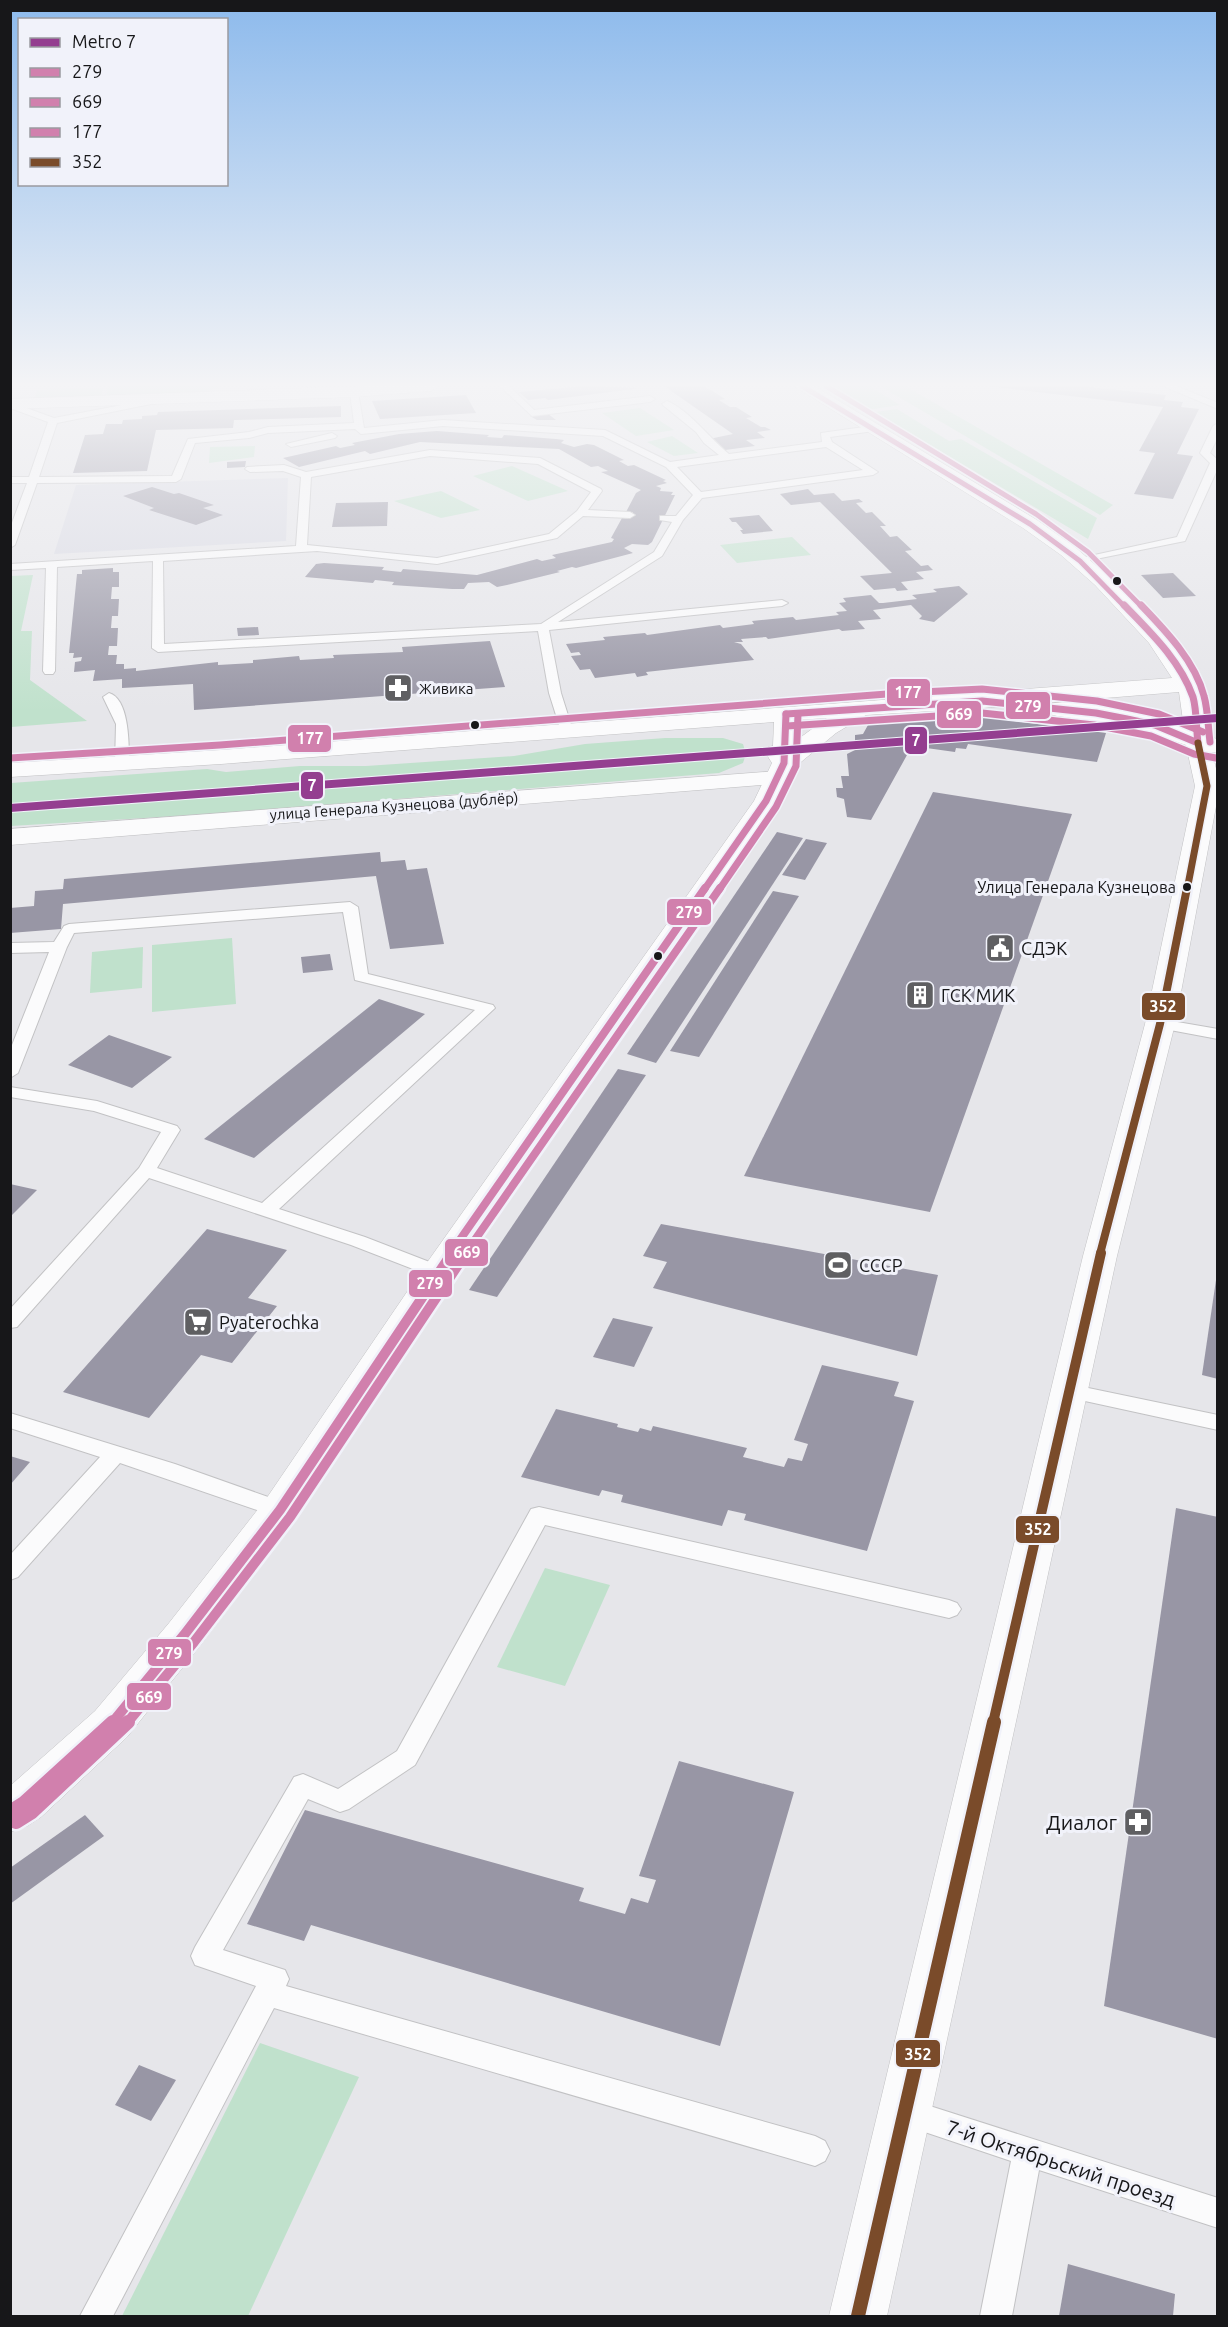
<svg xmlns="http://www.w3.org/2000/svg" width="1228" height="2327" font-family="Ubuntu,sans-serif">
<rect width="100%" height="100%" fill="#e6e6ea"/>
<path fill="#d8d9e3" d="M288,478L286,541L54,554L76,485Z"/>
<g fill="#c0e1cc">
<path d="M108,386H224L191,395L106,398Z"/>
<path d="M828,386H869L900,405L867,410Z"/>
<path d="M880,386H905L1113,505L1100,515Z"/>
<path d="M103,388L101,398L34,401L37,390Z"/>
<path d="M640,408L674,430L636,436L602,413Z"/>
<path d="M897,409L949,441L961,439L1097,518L1088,539L875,412Z"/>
<path d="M672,436L698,453L674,456L647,442Z"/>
<path d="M255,446L254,457L209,463L210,447Z"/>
<path d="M512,466L568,491L528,501L473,476Z"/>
<path d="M441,491L480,510L441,518L394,501Z"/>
<path d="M792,537L811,555L737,563L720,545Z"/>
<path d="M33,575L21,631H32L30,680L87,721L11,727V576Z"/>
<path d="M665,738H723L743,744L746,754L743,763L719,773L211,814L11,826V783L207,769L226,772L300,766H366L514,756L585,744Z"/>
<path d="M232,938L236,1004L152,1012V945Z"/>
<path d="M143,947L142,988L90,993L92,952Z"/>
<path d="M545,1568L610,1585L565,1686L497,1667Z"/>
<path d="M260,2043L359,2077L248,2316H122Z"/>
</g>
<g fill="#9896a5">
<path d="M584,386L641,388L548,400L545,398L528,400L519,392Z"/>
<path d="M664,386H702L711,390L725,399L719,400L730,407H736L752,417L746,418L761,427H765L771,430L757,432L765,438L746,440L755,446L725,450L709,439L733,434Z"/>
<path d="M987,386H1080L1166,395L1164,400L1183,402L1181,407L1199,409L1177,454L1193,456L1173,499L1134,494L1155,453L1139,451L1163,407Z"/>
<path d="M466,395L476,413L380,419L372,401Z"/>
<path d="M341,406V417L234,420L233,428L156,430L147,471L73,473L85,435L103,434L106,424H122L123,420L142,419V416L157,415L158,412Z"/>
<path d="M547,413L556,420H537L530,416Z"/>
<path d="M437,431L489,435L487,437L502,438L504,435L556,439L564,440L561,443L574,447L587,444L594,445L624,460L619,461L628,466L634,465L666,480L663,481L667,483L656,486L661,488L660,491L673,492L671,495H675L652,542L648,545L632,544L624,548L633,553L576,568L572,567L557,571L560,572L507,585L497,587L489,582L468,583L464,589H452L392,585L394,582L375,580L373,583L305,577L316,564L324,563L384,567L382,570L401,572L403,569L477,575L537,559L542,561L556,558L552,555L612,542L614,539L611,538L622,518L628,519L633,512H626L636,493L641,490L601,472L608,471L598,466L591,467L559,449L420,442L370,454L365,451L299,467L283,458L336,446L340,448L355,445L352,443L399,434Z"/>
<path d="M246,461L245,467L227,468V462Z"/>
<path d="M152,487L174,494L179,493L214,505L203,508L223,515L196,525L149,510L154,508L123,496Z"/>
<path d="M808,489L814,495L834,493L842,501L859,499L863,502L856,503L866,513L872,512L886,526H880L890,537L897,536L912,550L905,551L921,566L928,565L933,570L916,572L924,579L901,582L908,590L897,591L895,588L874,590L860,576L892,573L820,502L791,505L780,494Z"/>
<path d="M388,502L387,526L332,527L336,503Z"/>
<path d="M759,515L773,531L743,534L740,530H743L736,522H732L729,518Z"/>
<path d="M113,568V572H119V587H112L111,599H119L118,616H112L111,628H118L117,646H109L108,655H117L116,664H124V669L136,668V671L218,662V665L253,663V660L299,656L300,660L334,658L333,655L403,652L402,647L490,641L505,687L194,710L193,684L122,688V679L93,681L95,670L74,672L75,662L81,661L82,657L73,658L74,653H69L77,574H82V570Z"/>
<path d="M1173,573L1196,596L1163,598L1141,575Z"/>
<path d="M959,586L968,594L934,622L919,619L922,616L911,605L873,610L881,619L858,621L865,629L842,631L839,629L768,639L766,637L741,639L743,642H734L741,644L754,660L646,672L648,675L637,677L635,673L595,678L590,669L580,670L571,656L581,655L579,652L571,653L566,644L605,640L603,637L645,633L647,635L720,625L723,628L754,624L752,621L793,617L796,620L839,615L836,612L847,611L839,603L846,602L843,598L871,595L879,603H883L917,599L912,595L937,592L933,589Z"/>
<path d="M258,627L259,635L238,636L237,628Z"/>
<path d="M977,716L1106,733L1097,762L968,744L966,749L956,748L955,752L912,746L871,820L847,817L844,799L837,797L836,788H843L841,776H849L847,754L855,750V735L863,734L868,725Z"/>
<path d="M933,792L1072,814L930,1212L744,1176Z"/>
<path d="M777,832L803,838L656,1063L627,1054Z"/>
<path d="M806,839L827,843L805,880L782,875Z"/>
<path d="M380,852L381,862L405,860L407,870L427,868L444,944L390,949L376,876L63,904L61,929L10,933V908L34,906L35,891L63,889L64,879Z"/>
<path d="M773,891L799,896L699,1057L670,1051Z"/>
<path d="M330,954L333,970L303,973L301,957Z"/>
<path d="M379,999L425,1014L254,1158L204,1139Z"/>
<path d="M109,1035L172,1057L132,1088L68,1065Z"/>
<path d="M618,1069L646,1075L497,1297L469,1290Z"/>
<path d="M10,1184L37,1190L10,1217Z"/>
<path d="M661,1224L938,1275L917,1356L653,1288L667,1262L643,1256Z"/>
<path d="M207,1229L287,1250L248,1298L277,1306L232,1363L201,1355L149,1418L63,1392Z"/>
<path d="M1216,1280H1218V1379L1202,1375Z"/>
<path d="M613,1318L653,1327L634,1367L593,1357Z"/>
<path d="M822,1365L899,1382L894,1396L914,1401L867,1551L744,1520L746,1514L728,1510L722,1526L621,1502L623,1495L602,1490L599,1496L521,1477L556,1409L618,1424L617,1427L638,1432L640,1428L651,1431L653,1426L747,1448L743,1457L784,1467L788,1458L802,1461L808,1444L794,1440Z"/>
<path d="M10,1456L30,1462L10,1485Z"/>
<path d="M1176,1508L1218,1517V2039L1104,2006Z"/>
<path d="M679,1761L794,1792L720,2046L311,1925L304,1941L247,1924L305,1810L584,1888L579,1901L625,1914L631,1898L648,1903L656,1880L639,1876Z"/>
<path d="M85,1815L104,1836L10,1904V1868Z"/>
<path d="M139,2065L176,2080L151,2121L115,2105Z"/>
<path d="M1068,2264L1175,2294L1173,2316H1059Z"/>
</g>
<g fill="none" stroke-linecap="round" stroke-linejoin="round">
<g stroke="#c2c2c4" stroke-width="2">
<g id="lane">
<path d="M500,386H509L534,410L650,396L655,399L650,402L532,416Z"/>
<path d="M1163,386H1176L1218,403V409Z"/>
<path d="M354,389L358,392L364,428L443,420L605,430L670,462L719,455L704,443L696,432L664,406L662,404L667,401C689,410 710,439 729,454L822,442L821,433L871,426L874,427V431L830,437L832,442L878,472L873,475L702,498L683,520L662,556L558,622L782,600L788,603L782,606L549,630L561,693L573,731L567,735L561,731L549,693L538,631L158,652L152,648L153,561L57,567L55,671L53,674H45L43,671L46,568L10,570V564L296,546L301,477L283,471L250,472L245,469L247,467L284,465L306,472L430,450L540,458L601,489L602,491L588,510L630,512L635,515L630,518L583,516L557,538L437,564L317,551L163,561L164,644L541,624L654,552L672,522L660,520V516H676L693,495L666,467L603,436L443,426L361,434L355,429L268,433L249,438L195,443L181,479L176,482L37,483L15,545L10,548V528L27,483H10V477H29L48,422L10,408V402L54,418L159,398L161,400L156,403L57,423L39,477L172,476L188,439L249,432L268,427L354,423L350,392ZM826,447L863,470L701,492L677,467ZM430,456L538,464L591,492L577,511L549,534L437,558L307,545L311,477Z"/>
<path d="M1218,423V437L1210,453L1218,460V468L1185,541L1076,563V559L1177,537L1210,463L1200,453L1213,426Z"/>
<path d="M332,433L337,436L335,438L291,447L286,444Z"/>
<path d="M109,693C130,699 129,747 129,764L122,768L115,764L116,724L103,697Z"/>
<path d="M350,902L358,907L368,974L493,1005L495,1008L279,1209L365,1237L445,1268L448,1272L445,1276L438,1278L431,1276L351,1245L149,1178L17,1327L10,1328V1309L139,1168L161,1132L94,1111L10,1097V1087L97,1101L177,1126L180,1130L157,1168L262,1203L475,1010L355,980L343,912L74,933L67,947L18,1073L10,1078V1050L49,952L10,953V943L54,942L64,926L69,924Z"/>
<path d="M1160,1019L1218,1029V1039L1154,1027L1152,1024L1154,1021Z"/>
<path d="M1069,1384L1218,1415V1430L1062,1396L1059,1391L1062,1386Z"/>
<path d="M10,1413L175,1464L288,1504L291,1510L288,1516L280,1518L120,1463L18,1577L10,1580V1555L100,1457L10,1428Z"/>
<path d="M539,1507L949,1600L957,1603L961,1609L957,1615L949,1618L545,1525L415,1765L349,1809L340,1812L308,1799L223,1950L285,1970L289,1979L286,1986L815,2136L825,2141L830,2151L825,2161L815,2166L274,2008L113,2316H80L256,1986L195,1965L191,1956L195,1947L294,1777L303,1774L338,1789L397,1751L531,1509Z"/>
<path d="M908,2099L1218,2198V2228L1039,2170L1012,2316H980L1011,2161L898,2123L893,2113L898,2103Z"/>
</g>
</g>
<g stroke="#c2c2c4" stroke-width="1">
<g id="street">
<path d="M364,386H439L431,391L354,397L10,409V399Z"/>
<path d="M778,771L787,773L790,778L787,783L10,845V829Z"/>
</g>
</g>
<g stroke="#c2c2c4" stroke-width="1">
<path id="secondary" d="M794,386H814L1037,520L1075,547L1109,577L1165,634L1198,684L1205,698L1209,737L1218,739V753L1212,752L1218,777V796L1175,1024L1117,1256L887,2316H829L1083,1256L1145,1024L1195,786L1186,745L1130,726L1057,716L1049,714L1045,709L1049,704C1080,696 1154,716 1184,728L1179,692L982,708L866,715L836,733L795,767L779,801L450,1280L294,1521L199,1647L127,1737L41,1817L27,1826L10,1832V1786L95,1711L169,1623L266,1499L426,1264L754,801L772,763L765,752L768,747L773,746L774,722L221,764L10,777V763L221,750L1172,678L1149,643L1095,585L1061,555L1023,528ZM827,718L797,740L798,720Z"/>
</g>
<use href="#lane" fill="#fbfbfc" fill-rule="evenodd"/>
<use href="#street" fill="#fbfbfc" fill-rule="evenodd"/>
<use href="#secondary" fill="#fbfbfc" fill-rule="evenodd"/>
<g stroke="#f1f2fa" stroke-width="8">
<path id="bus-1-far4" d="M802,386L1030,524L1080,561L1125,607"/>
</g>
<g stroke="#f1f2fa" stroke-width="10">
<g id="bus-1-far3">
<path d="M786,714L982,701L1096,713L1127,719L1155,725L1198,743C1196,729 1197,711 1193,697C1180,660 1150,632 1124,605"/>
<path d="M704,890L766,801L784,763L786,714"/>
</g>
</g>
<g stroke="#f1f2fa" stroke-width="13">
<path id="bus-1-far2" d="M450,1254L705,888"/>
</g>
<g stroke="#f1f2fa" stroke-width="15">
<path id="bus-1-far1" d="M112,1723L184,1635L280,1510L452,1253"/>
</g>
<g stroke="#f1f2fa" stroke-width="19">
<path id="bus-1" d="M10,1812L24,1803L113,1722"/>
</g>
<g stroke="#f1f2fa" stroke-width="10">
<g id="bus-2-far3">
<path d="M787,726L982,713L1094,725L1151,736L1194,754L1216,758"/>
<path d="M719,890L776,807L796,766L798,714"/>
</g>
</g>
<g stroke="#f1f2fa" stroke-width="13">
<path id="bus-2-far2" d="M465,1254L720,888"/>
</g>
<g stroke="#f1f2fa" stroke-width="15">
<path id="bus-2-far1" d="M127,1723L194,1642L290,1517L466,1253"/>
</g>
<g stroke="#f1f2fa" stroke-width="19">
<path id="bus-2" d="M16,1822L32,1812L128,1722"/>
</g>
<g stroke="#f1f2fa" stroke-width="8">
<path id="bus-3-far1" d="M826,386L1036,514L1088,552L1142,607"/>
</g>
<g stroke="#f1f2fa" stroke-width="10">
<g id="bus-3">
<path d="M1141,605C1165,630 1195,661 1204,696C1208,710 1208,727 1210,742"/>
<path d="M10,758L220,745L900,693L982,689L1097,701L1159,714L1203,732"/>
</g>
</g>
<g stroke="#f1f2fa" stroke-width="10">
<path id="bus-4-far3" d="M1187,890L1207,786L1198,743"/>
</g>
<g stroke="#f1f2fa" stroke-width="13">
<path id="bus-4-far2" d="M1100,1254L1160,1024L1187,888"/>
</g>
<g stroke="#f1f2fa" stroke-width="15">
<path id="bus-4-far1" d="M993,1723L1101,1253"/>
</g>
<g stroke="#f1f2fa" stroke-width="19">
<path id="bus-4" d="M858,2316L994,1722"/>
</g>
<use href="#bus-1-far4" stroke="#d180ad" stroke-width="5"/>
<use href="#bus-1-far3" stroke="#d180ad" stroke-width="7"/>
<use href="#bus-1-far2" stroke="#d180ad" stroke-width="8"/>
<use href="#bus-1-far1" stroke="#d180ad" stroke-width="10"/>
<use href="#bus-1" stroke="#d180ad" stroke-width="14"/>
<use href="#bus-2-far3" stroke="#d180ad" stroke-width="7"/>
<use href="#bus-2-far2" stroke="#d180ad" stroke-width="8"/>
<use href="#bus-2-far1" stroke="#d180ad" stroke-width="10"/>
<use href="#bus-2" stroke="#d180ad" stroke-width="14"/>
<use href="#bus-3-far1" stroke="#d180ad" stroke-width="5"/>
<use href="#bus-3" stroke="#d180ad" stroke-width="7"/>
<use href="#bus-4-far3" stroke="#7a4b2a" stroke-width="7"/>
<use href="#bus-4-far2" stroke="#7a4b2a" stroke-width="8"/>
<use href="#bus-4-far1" stroke="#7a4b2a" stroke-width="10"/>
<use href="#bus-4" stroke="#7a4b2a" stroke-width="14"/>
<g stroke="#f1f2fa" stroke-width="10">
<path id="metro-1" d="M10,808L1218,718"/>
</g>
<use href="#metro-1" stroke="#943e90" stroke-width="8"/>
</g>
<linearGradient id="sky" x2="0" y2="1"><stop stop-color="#8dbaec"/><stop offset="0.54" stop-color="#f4f4f6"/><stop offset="1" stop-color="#f4f4f6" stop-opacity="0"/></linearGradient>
<rect width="1228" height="712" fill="url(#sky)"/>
<defs>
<g id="pharmacy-square" transform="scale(1.5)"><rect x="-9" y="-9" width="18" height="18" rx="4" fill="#5f5f62" stroke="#f1f2fa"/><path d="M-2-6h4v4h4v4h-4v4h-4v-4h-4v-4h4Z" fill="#fff"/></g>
<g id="civic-square" transform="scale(1.5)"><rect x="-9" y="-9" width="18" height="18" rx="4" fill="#5f5f62" stroke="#f1f2fa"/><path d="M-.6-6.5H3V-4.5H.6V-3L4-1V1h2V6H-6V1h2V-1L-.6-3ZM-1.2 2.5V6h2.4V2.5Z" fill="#fff"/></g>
<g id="building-square" transform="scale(1.5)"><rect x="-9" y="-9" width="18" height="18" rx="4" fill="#5f5f62" stroke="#f1f2fa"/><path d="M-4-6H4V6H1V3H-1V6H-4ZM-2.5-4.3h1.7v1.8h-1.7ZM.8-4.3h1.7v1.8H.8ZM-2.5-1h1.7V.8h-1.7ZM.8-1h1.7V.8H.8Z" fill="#fff"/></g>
<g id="stadium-square" transform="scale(1.5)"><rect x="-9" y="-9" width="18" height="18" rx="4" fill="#5f5f62" stroke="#f1f2fa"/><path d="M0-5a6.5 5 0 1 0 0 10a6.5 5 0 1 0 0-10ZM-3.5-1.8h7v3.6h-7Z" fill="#fff"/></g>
<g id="supermarket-square" transform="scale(1.5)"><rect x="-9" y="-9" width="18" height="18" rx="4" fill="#5f5f62" stroke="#f1f2fa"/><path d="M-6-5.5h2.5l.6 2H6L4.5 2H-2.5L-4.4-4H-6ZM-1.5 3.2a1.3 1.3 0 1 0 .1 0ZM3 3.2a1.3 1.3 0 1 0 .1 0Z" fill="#fff"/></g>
</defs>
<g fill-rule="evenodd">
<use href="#pharmacy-square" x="398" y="688"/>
<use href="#civic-square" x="1000" y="948"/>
<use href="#building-square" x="920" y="995"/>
<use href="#stadium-square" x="838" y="1265"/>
<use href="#supermarket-square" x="198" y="1322"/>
<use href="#pharmacy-square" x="1138" y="1822"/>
</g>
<g fill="#171719" stroke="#f1f2fa" stroke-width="2">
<circle cx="1117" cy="581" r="5"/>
<circle cx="475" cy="725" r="5"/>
<circle cx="1187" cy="887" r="5"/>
<circle cx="658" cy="956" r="5"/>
</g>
<g text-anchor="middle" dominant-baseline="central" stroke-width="6" stroke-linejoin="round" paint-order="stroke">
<g font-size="15" fill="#171719" stroke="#f1f2fa" text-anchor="start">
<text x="419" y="688">Живика</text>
</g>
<g font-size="15" fill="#171719" stroke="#f1f2fa">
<text transform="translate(394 806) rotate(-4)">улица Генерала Кузнецова (дублёр)</text>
</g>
<g font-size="16" fill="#171719" stroke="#f1f2fa" text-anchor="end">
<text x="1176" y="887">Улица Генерала Кузнецова</text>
</g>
<g font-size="18" fill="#171719" stroke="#f1f2fa" text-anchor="start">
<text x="1021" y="948">СДЭК</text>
<text x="941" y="995">ГСК МИК</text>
<text x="859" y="1265">СССР</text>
<text x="219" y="1322">Pyaterochka</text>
</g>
<g font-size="21" fill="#171719" stroke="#f1f2fa" text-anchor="end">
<text x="1117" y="1822">Диалог</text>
</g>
<g font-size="21" fill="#171719" stroke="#f1f2fa">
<text transform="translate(1061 2163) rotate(18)">7-й Октябрьский проезд</text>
</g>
</g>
<g stroke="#f1f2fa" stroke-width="2">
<rect x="886" y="678" width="45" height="29" rx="6" fill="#d180ad"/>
<rect x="1005" y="691" width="46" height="29" rx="6" fill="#d180ad"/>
<rect x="936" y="700" width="46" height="29" rx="6" fill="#d180ad"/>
<rect x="287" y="724" width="45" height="29" rx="6" fill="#d180ad"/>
<rect x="904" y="726" width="24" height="29" rx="6" fill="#943e90"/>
<rect x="300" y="771" width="24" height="29" rx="6" fill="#943e90"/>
<rect x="666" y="898" width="46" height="28" rx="6" fill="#d180ad"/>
<rect x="1141" y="992" width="45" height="29" rx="6" fill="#7a4b2a"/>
<rect x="444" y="1238" width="45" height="29" rx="6" fill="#d180ad"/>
<rect x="408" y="1269" width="45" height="29" rx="6" fill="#d180ad"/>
<rect x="1015" y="1515" width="45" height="29" rx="6" fill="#7a4b2a"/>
<rect x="147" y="1638" width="45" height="29" rx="6" fill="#d180ad"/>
<rect x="126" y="1682" width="46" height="29" rx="6" fill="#d180ad"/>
<rect x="895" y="2039" width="46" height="29" rx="6" fill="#7a4b2a"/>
</g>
<g font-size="16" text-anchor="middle" font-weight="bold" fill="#fff">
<text x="908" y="698">177</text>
<text x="1028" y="712">279</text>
<text x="959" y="720">669</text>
<text x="310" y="744">177</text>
<text x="916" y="746">7</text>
<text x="312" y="791">7</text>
<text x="689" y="918">279</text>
<text x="1163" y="1012">352</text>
<text x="467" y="1258">669</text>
<text x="430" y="1289">279</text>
<text x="1038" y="1535">352</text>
<text x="169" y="1659">279</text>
<text x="149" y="1703">669</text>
<text x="918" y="2060">352</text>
</g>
<rect width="1228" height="2327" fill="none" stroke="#171719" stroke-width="24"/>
<rect x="18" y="18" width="210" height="168" fill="#f1f2fa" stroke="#9a9aa0" stroke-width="1.5"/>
<rect x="30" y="38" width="30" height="9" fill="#943e90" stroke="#9a9aa0" stroke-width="1.5"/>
<text x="72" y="48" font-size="18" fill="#171719">Metro 7</text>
<rect x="30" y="68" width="30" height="9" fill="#d180ad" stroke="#9a9aa0" stroke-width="1.5"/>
<text x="72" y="78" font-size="18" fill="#171719">279</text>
<rect x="30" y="98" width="30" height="9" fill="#d180ad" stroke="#9a9aa0" stroke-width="1.5"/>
<text x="72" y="108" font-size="18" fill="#171719">669</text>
<rect x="30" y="128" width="30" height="9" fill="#d180ad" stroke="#9a9aa0" stroke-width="1.5"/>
<text x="72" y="138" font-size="18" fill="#171719">177</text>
<rect x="30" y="158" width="30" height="9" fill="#7a4b2a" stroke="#9a9aa0" stroke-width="1.5"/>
<text x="72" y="168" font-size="18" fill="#171719">352</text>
</svg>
